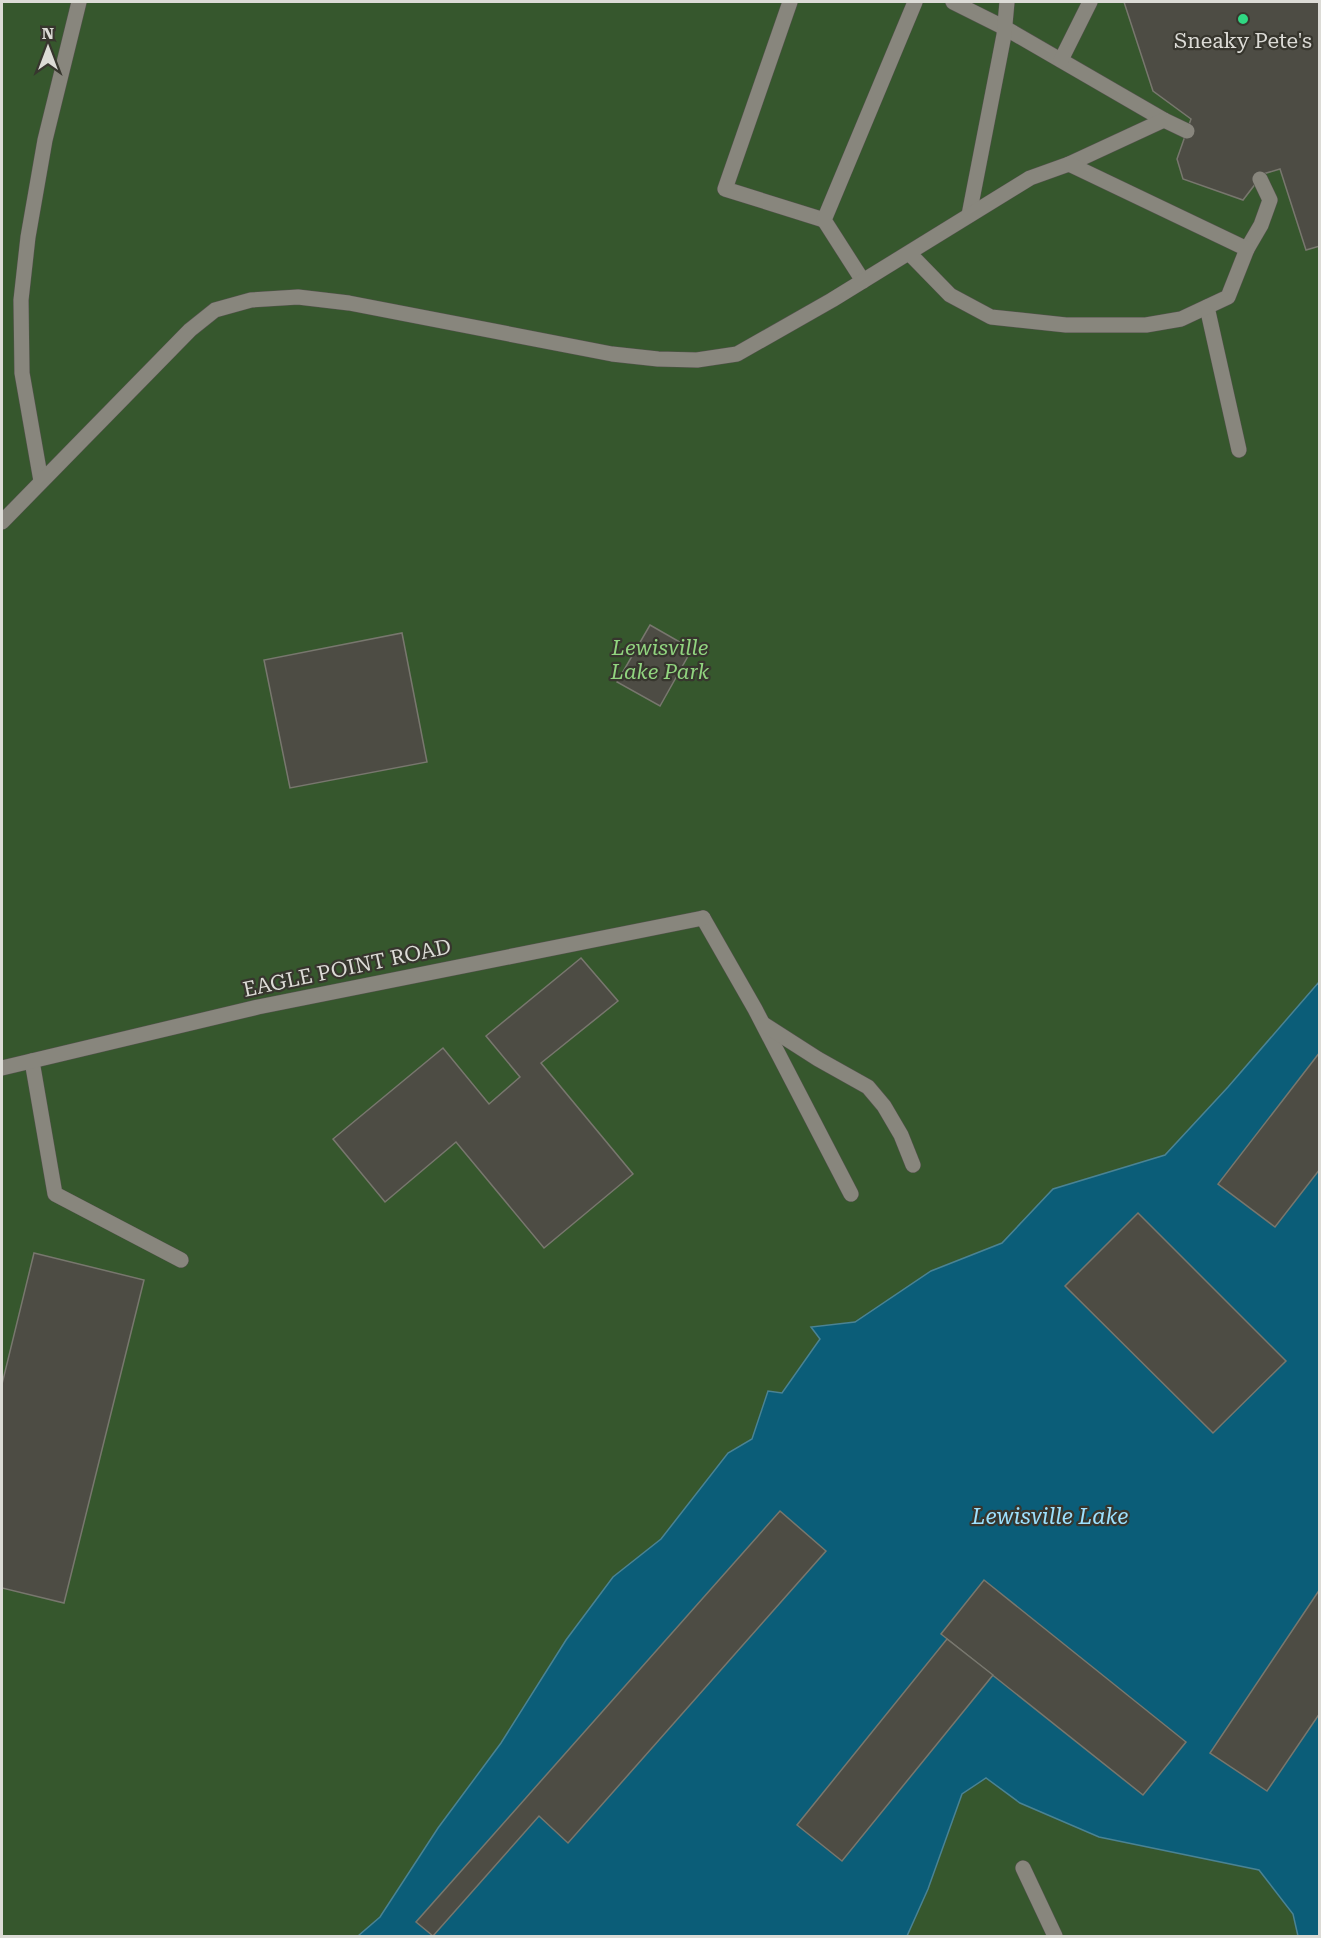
<svg xmlns="http://www.w3.org/2000/svg" width="1321" height="1938" font-family="'Roboto Serif',serif">
<rect width="100%" height="100%" fill="#37362e"/>
<g fill="#36572d">
<path d="M2,2H1319V982L1228,1087L1165,1155L1053,1189L1002,1243L931,1271L855,1322L811,1327L820,1339L782,1393L768,1392L752,1439L728,1453L661,1539L613,1577L566,1640L501,1743L438,1828L380,1918L358,1936H2Z"/>
<path d="M986,1778L1020,1803L1099,1837L1259,1870L1293,1914L1298,1936H907L928,1889L962,1794Z"/>
</g>
<path fill="#0b5d78" stroke="#4a8394" stroke-width="1.5" d="M1319,982V1936H1298L1293,1914L1259,1870L1099,1837L1020,1803L986,1778L962,1794L928,1889L907,1936H358L380,1917L438,1828L501,1743L566,1640L613,1577L661,1539L728,1453L752,1439L768,1391L782,1393L820,1339L811,1327L855,1322L931,1271L1002,1243L1053,1189L1165,1155L1228,1087Z"/>
<g fill="#4d4c44" stroke="#78776e" stroke-width="1.5">
<path d="M1124,2H1320V246L1306,250L1280,169L1263,174L1243,200L1183,179L1177,159L1191,119L1153,91Z"/>
<path d="M650,625L692,649L660,706L617,682Z"/>
<path d="M402,633L427,762L290,788L264,660Z"/>
<path d="M581,958L618,1001L541,1063L633,1174L544,1248L456,1142L385,1202L333,1139L443,1048L489,1104L520,1077L486,1036Z"/>
<path d="M1320,1052V1169L1275,1227L1218,1184Z"/>
<path d="M1138,1213L1286,1361L1213,1433L1065,1286Z"/>
<path d="M34,1253L144,1280L64,1603L2,1588V1384Z"/>
<path d="M780,1511L826,1551L568,1843L539,1816L433,1936L416,1922Z"/>
<path d="M984,1580L1186,1742L1143,1795L941,1634Z"/>
<path d="M1320,1589V1713L1267,1791L1210,1753Z"/>
<path d="M947,1639L993,1675L842,1861L797,1825Z"/>
</g>
<g fill="none" stroke-linecap="round" stroke-linejoin="round">
<g stroke="#53524c" stroke-width="16">
<g id="service">
<path d="M790,2L725,189L824,220"/>
<path d="M953,2L1005,28L1164,120"/>
<path d="M1061,60L1090,2"/>
<path d="M1069,164L1164,120L1187,131"/>
<path d="M969,215L1004,35L1007,2"/>
<path d="M1247,249L1261,225L1270,200L1260,179"/>
<path d="M863,281L824,220L915,2"/>
<path d="M1207,307L1239,450"/>
<path d="M41,481L22,373L21,300L28,237L45,140L79,2"/>
<path d="M2,522L190,330L215,310L251,300L298,297L349,303L612,354L658,359L697,360L737,354L832,300L1030,178L1069,164L1247,249L1228,297L1181,319L1146,325H1066L991,317L950,295L909,253"/>
<path d="M703,918L755,1009L851,1194"/>
<path d="M765,1025L818,1059L868,1087L884,1106L901,1135L913,1165"/>
<path d="M32,1061L55,1194L181,1260"/>
<path d="M1023,1868L1055,1936"/>
</g>
</g>
<g stroke="#53524c" stroke-width="16">
<path id="minor" d="M2,1068L258,1007L703,918"/>
</g>
<use href="#service" stroke="#88867d" stroke-width="15"/>
<use href="#minor" stroke="#88867d" stroke-width="15"/>
</g>
<circle fill="#30d883" stroke="#37362e" stroke-width="2" cx="1243" cy="19" r="6"/>
<g text-anchor="middle" dominant-baseline="central" stroke-width="4.5" stroke-linejoin="round" paint-order="stroke">
<g font-size="21" fill="#dcdbd6" stroke="#37362e">
<text x="1243" y="41">Sneaky Pete's</text>
</g>
<g font-size="21" font-style="italic" fill="#91d47f" stroke="#37362e">
<text x="660" y="648">Lewisville<tspan x="660" dy="24">Lake Park</tspan></text>
</g>
<g font-size="21" fill="#dcdbd6" stroke="#37362e">
<text transform="translate(347 968) rotate(-12)">EAGLE POINT ROAD</text>
</g>
<g font-size="22" font-style="italic" fill="#9ce1ff" stroke="#37362e">
<text x="1050" y="1516">Lewisville Lake</text>
</g>
</g>
<rect width="1321" height="1938" fill="none" stroke="#dcdbd6" stroke-width="6"/>
<g transform="translate(48 48)" stroke="#37362e" stroke-width="4.5" paint-order="stroke">
<path d="M0-4.5L10 22L0 15L-10 22Z" fill="#dcdbd6"/>
<text y="-9" font-size="16" font-weight="bold" text-anchor="middle" fill="#dcdbd6">N</text>
</g>
</svg>
